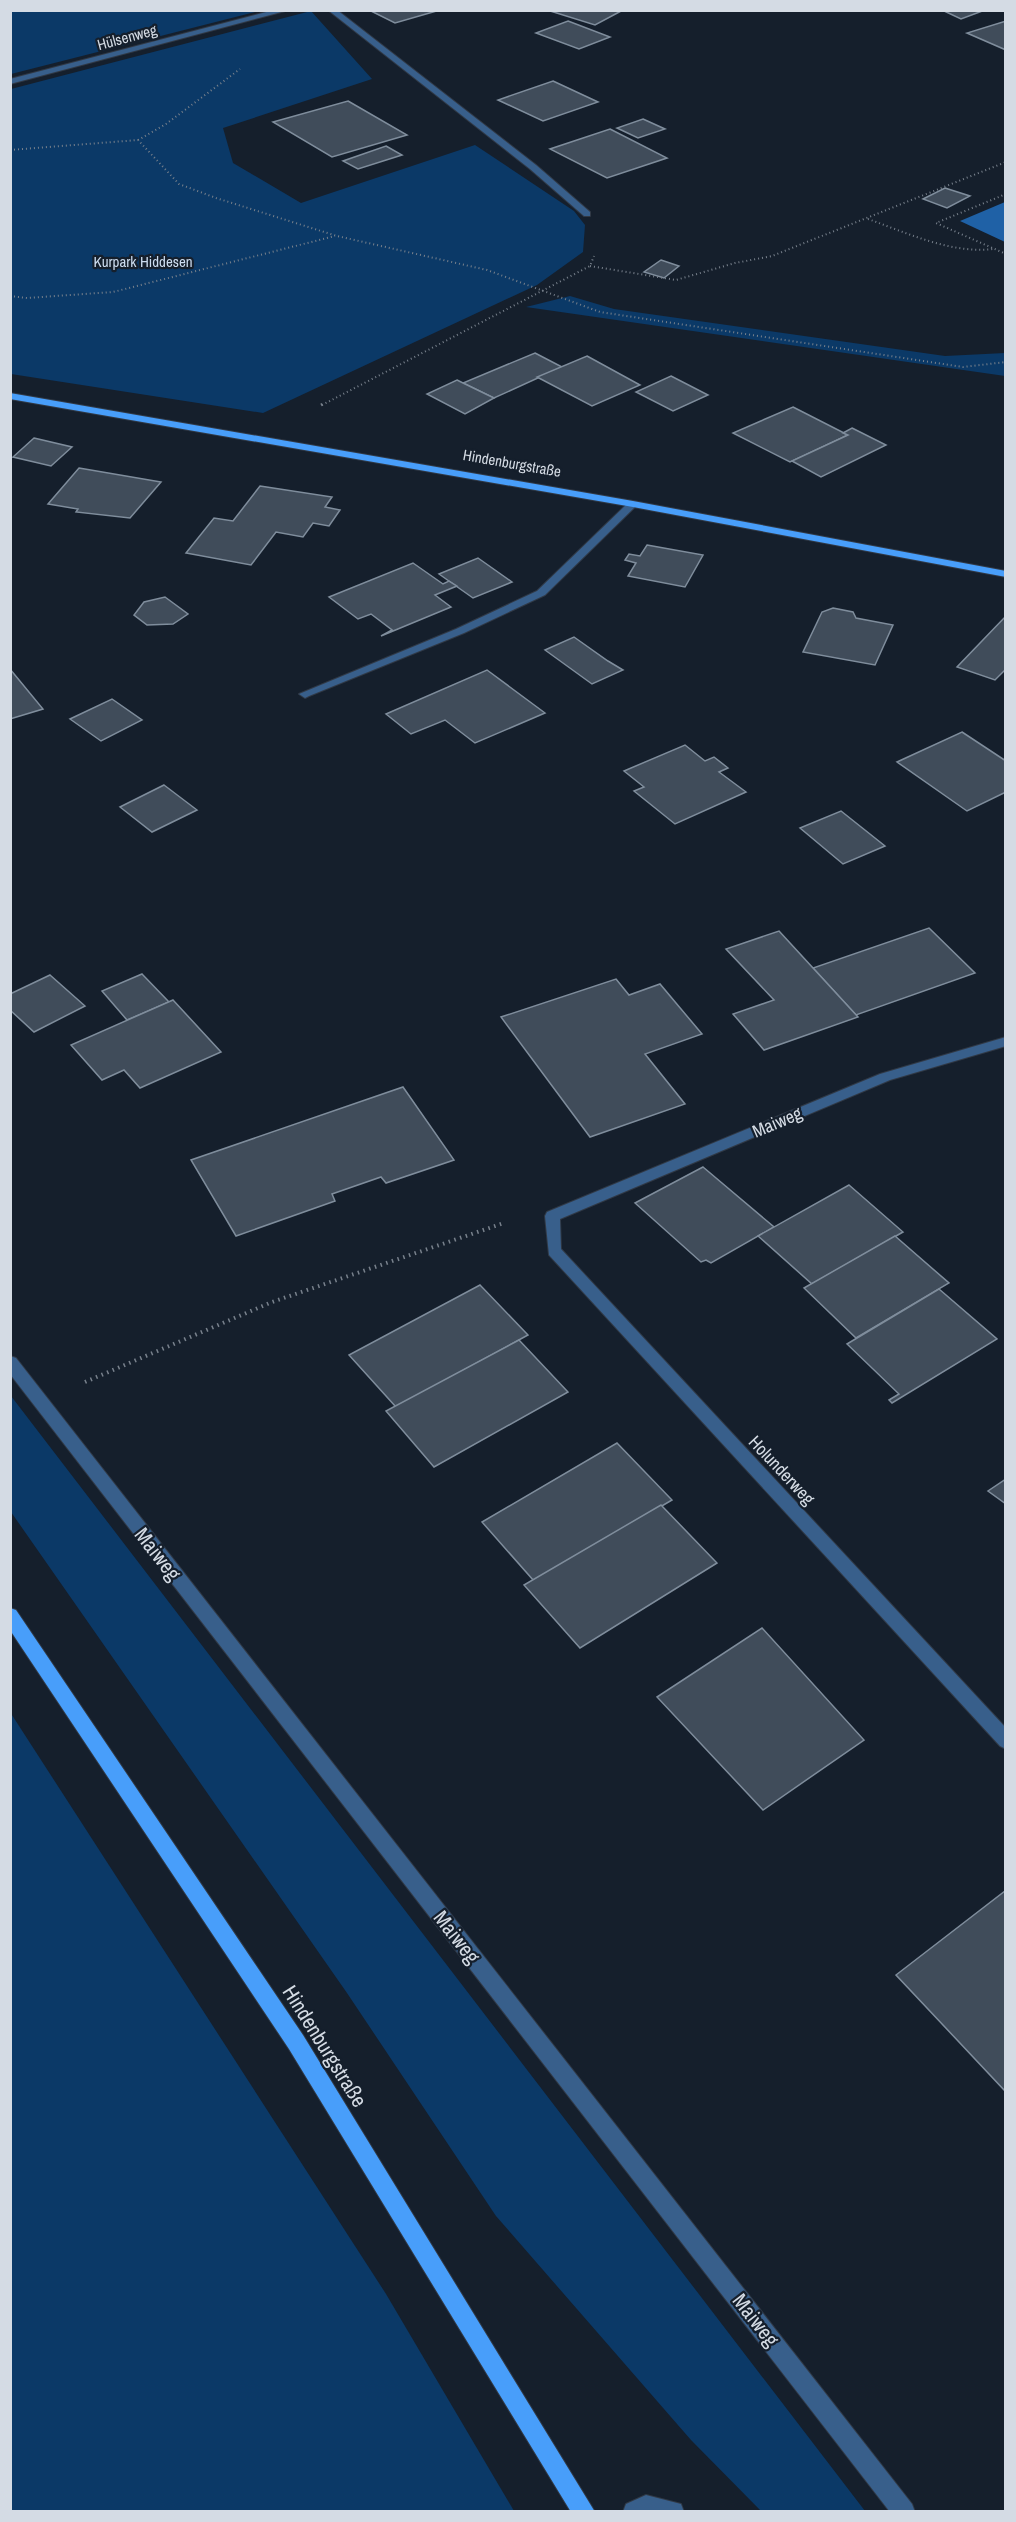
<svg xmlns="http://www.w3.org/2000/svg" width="1016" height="2522" font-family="'Archivo Narrow',sans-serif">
<rect width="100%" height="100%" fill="#151f2c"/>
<g fill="#0b3967">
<path d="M10,11L11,10L259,11L11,74Z"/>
<path d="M311,11L372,79L223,128L233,163L301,203L475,145L574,211L585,225L583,252L537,285L263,413L11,374V89Z"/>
<path d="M570,296L614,309L945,356L1005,353V376L526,307Z"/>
<path d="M11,1396L865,2511H761L691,2440L496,2216L347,1993L11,1512Z"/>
<path d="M10,1712L386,2294L514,2511H11Z"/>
</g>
<path fill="#1f61a6" d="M1005,202V242L960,221Z"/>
<g fill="#404c5a" stroke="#7f8d9c" stroke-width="1.5">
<path d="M369,10H440L395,23Z"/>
<path d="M547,10H623L595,25Z"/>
<path d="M942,10H985L961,19Z"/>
<path d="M568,21L610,37L579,49L536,33Z"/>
<path d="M1006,21V50L967,33Z"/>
<path d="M553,81L598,102L543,121L498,100Z"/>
<path d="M348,101L407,135L332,157L273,122Z"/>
<path d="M643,119L665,129L638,138L617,128Z"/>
<path d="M610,129L667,158L607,178L550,149Z"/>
<path d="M386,146L402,155L358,169L343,161Z"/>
<path d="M945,188L970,196L947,208L923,199Z"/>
<path d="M661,260L679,266L664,278L644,272Z"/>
<path d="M535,353L562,367L494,398L463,383Z"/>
<path d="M587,356L640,385L592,406L537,377Z"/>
<path d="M671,376L708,395L673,411L636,392Z"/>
<path d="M457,380L463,383L494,398L465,414L427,394Z"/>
<path d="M793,407L848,435L790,462L733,433Z"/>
<path d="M852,428L886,445L821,477L792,461L848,435L843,433Z"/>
<path d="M34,438L72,447L51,466L13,457Z"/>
<path d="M79,468L161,482L130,518L76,512L78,509L48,504Z"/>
<path d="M260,486L332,497L325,507L340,510L329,526L313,523L303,537L276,532L251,565L186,553L214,518L233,521Z"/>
<path d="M647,545L703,555L685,587L628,576L636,563L625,560L629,554L640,556Z"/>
<path d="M478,558L512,582L473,598L439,574Z"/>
<path d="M413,563L443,584L449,581L457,586L435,595L451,607L381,636L392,630L371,614L358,619L329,597Z"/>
<path d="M165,597L188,614L173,624L147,625L134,615L144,602Z"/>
<path d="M833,608L853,612L856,618L893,625L875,665L803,652L822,612Z"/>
<path d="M1005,617L1006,669L995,680L957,667Z"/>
<path d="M574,637L608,661L623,670L592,684L545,650Z"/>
<path d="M10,669L43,709L10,719Z"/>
<path d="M487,670L545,713L475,743L445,720L411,734L386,714Z"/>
<path d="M112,699L142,720L101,741L70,719Z"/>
<path d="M962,732L1006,761V792L967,811L897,762Z"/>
<path d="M685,745L705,761L714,757L728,768L719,772L746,792L675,824L634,791L644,787L624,771Z"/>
<path d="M164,785L197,810L152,832L120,807Z"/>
<path d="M841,811L885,846L843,864L800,828Z"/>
<path d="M929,928L975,973L856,1015L813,968Z"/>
<path d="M779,931L858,1017L764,1050L733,1014L774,1000L726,949Z"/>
<path d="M142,974L169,1002L127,1020L102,991Z"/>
<path d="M50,975L85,1006L34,1032L10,1010V994Z"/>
<path d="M616,979L629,995L660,984L702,1034L645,1054L685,1104L590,1137L501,1017Z"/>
<path d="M173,1000L221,1052L140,1088L124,1070L102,1080L71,1045Z"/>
<path d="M403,1087L454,1160L386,1183L381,1177L332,1194L335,1201L236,1236L191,1160Z"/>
<path d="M703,1167L774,1227L711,1263L706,1260L701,1262L635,1203Z"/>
<path d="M849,1185L903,1232L812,1284L758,1236Z"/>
<path d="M895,1236L949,1283L856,1338L804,1288Z"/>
<path d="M480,1285L528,1335L396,1407L349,1355Z"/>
<path d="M939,1289L997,1339L892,1403L889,1400L899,1394L847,1344Z"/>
<path d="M519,1340L568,1392L434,1467L386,1411Z"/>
<path d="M617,1443L672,1500L534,1581L482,1522Z"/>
<path d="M1006,1479V1504L988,1491Z"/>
<path d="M661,1505L717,1563L580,1648L524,1585Z"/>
<path d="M762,1628L864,1740L763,1810L657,1697Z"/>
<path d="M1005,1891H1006V2092L896,1975Z"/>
</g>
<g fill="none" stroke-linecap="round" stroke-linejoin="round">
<g stroke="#303946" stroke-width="2">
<g id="minor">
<path d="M274,10H289L10,84V79Z"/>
<path d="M328,10H337L536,165L590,212V216H584L530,169Z"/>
<path d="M629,502L638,504L545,595L464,633L309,696L305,698L299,694L456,629L537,591Z"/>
<path d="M1006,1037V1046L890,1080L560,1219L561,1249L1006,1728V1749L1000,1746L549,1255L545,1216L547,1212L880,1074Z"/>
<path d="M10,1356L16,1358L912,2504L915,2512H890L10,1374Z"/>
<path d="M646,2495L681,2504L684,2512H623L626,2504Z"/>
</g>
</g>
<g stroke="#303946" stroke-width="2">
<g id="major">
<path d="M10,393L633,501L1006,571V577L633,507L10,399Z"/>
<path d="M10,1608L16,1610L303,2035L595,2512H571L289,2049L10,1630Z"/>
</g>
</g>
<g stroke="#78818c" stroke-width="2" stroke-dasharray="1 3" stroke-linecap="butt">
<path d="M138,140L166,124L240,69"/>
<path d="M10,150L138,140L179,184L216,198L337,236L487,270L600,312L963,367L1006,362"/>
<path d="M1006,194L936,223L1006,254"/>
<path d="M868,219C907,233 951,254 993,249"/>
<path d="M590,266L676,280L735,263L772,256L1006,162"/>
<path d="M10,296L27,298L113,292L335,236"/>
<path d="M322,405L590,266L594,256"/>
</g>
<path stroke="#78818c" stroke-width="3" stroke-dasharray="1.5 4" stroke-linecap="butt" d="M321,405L325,403"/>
<path stroke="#78818c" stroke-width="4" stroke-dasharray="1.5 4.5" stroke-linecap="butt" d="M85,1382L272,1302L504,1223"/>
<use href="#minor" fill="#385f8b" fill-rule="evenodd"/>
<use href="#major" fill="#489efa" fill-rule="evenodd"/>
</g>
<g text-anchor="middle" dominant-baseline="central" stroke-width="4.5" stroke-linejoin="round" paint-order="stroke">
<g font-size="15" fill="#d4dbe4" stroke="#151f2c">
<text transform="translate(127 37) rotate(-15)">Hülsenweg</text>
<text transform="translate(512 463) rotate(10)">Hindenburgstraße</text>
</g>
<g font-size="15" fill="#ccdcef" stroke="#151f2c">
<text x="143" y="261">Kurpark Hiddesen</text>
</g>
<g font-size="18" fill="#d4dbe4" stroke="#151f2c">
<text transform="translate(777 1122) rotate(-23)">Maiweg</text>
<text transform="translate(782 1470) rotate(47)">Holunderweg</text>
</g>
<g font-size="21" fill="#d4dbe4" stroke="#151f2c">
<text transform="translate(158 1554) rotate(52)">Maiweg</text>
<text transform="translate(457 1937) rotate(52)">Maiweg</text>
<text transform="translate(325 2046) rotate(58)">Hindenburgstraße</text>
<text transform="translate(756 2320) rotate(52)">Maiweg</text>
</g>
</g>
<rect width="1016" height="2522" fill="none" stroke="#d4dbe4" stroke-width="24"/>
</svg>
